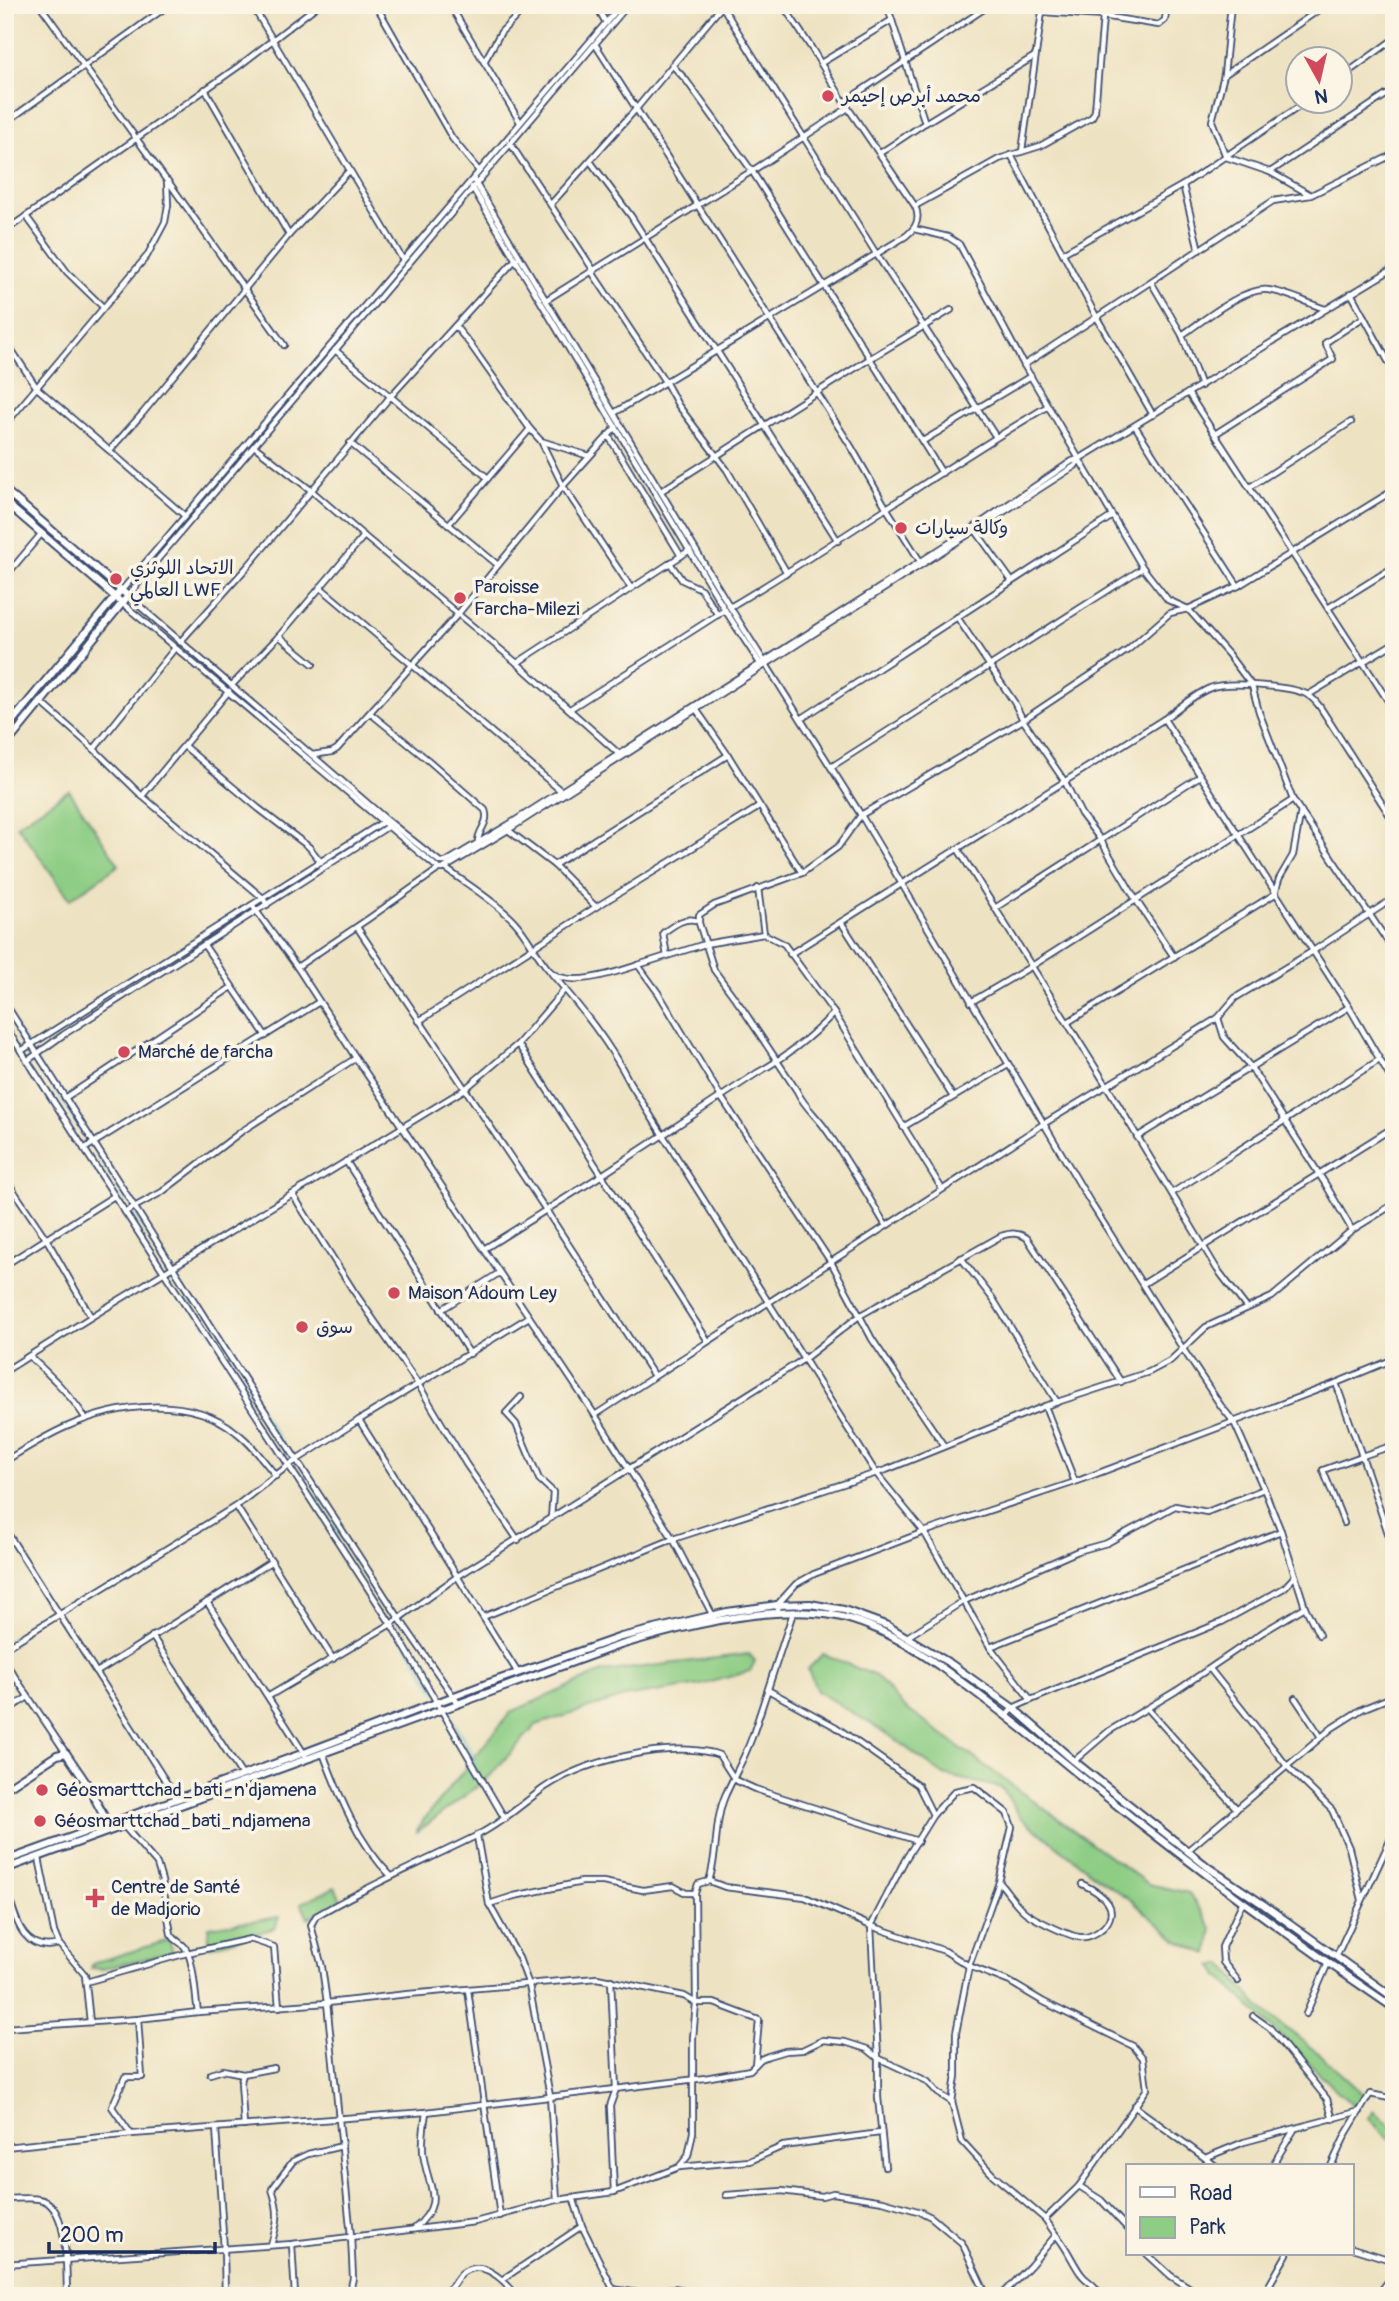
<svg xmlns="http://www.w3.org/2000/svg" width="1399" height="2301" font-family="Pangolin,'Playpen Sans Arabic',sans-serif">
<rect width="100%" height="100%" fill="#fcf5e5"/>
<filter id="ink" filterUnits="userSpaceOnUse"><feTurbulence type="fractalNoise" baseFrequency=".0143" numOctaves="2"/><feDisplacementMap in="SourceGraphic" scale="14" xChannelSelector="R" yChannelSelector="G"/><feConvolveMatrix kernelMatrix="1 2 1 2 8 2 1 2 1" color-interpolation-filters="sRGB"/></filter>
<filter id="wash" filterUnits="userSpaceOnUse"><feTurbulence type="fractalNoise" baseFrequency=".00686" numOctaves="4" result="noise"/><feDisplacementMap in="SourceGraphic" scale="28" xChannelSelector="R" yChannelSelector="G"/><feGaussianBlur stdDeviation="1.57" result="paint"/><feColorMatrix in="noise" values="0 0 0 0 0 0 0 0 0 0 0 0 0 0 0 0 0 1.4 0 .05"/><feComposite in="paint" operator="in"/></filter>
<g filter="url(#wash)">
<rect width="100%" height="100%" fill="#ede2c1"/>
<g fill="#8dcd84" stroke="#547e71" stroke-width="2">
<path d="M69,790L119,865L70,899L17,825Z"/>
<path d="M749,1654L755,1661L750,1671L701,1685L624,1697L536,1725L487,1779L417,1832V1828L511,1712L602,1672Z"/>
<path d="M823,1654L876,1676L904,1707L1148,1884L1189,1893L1212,1928L1208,1954L1178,1941L1130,1899L1105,1883L1021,1818L1002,1788L944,1775L886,1733L817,1691L808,1669Z"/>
<path d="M335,1887L341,1900L308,1918L301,1903Z"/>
<path d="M279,1917L275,1928L210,1947L208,1927Z"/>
<path d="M169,1940L173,1952L102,1969L91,1968L93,1963Z"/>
<path d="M1223,1964L1259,2007L1318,2053L1364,2095L1356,2109L1219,1976L1213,1966Z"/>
<path d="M1374,2111L1394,2129V2144L1368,2118Z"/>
</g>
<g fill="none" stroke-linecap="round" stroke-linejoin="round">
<g stroke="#58c4d1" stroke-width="2">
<path d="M5,1012L26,1044"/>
<path d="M35,1059L88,1142"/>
<path d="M94,1150L126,1201"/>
<path d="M132,1210L165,1262"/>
<path d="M173,1274L292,1459"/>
<path d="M299,1470L390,1617"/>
<path d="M395,1625L436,1692"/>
<path d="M447,1711L478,1763"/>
</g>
</g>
</g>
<g filter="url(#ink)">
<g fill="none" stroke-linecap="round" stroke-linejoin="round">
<g stroke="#3a4a6d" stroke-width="8">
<g id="street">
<path d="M252,5L403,260"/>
<path d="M376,5L452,138L479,171"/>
<path d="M450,5L520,122"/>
<path d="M515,5L520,13L525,5"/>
<path d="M596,5L606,23"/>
<path d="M628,5L158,559L128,596L387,820L440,862H446L508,825L976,526L1072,461L1079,459L1394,268"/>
<path d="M783,5L812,49L844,102L915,206L999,159L1040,146L1092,117L1095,111L1104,5"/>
<path d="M887,5L925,123"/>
<path d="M1231,5L1224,75L1212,121L1226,157L1270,172L1309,194"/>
<path d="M722,6L877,255L996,437"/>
<path d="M5,8L10,5"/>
<path d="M787,11L796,5"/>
<path d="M1043,12L1102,16L1159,25L1165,20L1167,5"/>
<path d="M595,44L852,448L887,509L920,561"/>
<path d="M484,62L501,32L520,13"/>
<path d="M821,63L892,20"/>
<path d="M672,65L686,80L752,171L942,473"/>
<path d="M1224,75L1326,5"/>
<path d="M1340,78L1394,39"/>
<path d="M205,89L289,235"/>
<path d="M844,102L990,5"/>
<path d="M5,123L169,5"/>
<path d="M510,143L594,271"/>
<path d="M1022,151L1043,5"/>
<path d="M880,153L925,123L1035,56"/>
<path d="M1011,155L1096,316L1153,415"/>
<path d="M590,161L631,216L838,541"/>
<path d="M1270,172L1386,95"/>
<path d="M473,179L730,607L861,815L1092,1205L1183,1349L1221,1406L1234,1422L1264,1489L1281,1531L1305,1607L1319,1635"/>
<path d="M168,181L284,345"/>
<path d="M472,187L725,610L761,665"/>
<path d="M551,204L636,109L722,6"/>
<path d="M26,216L67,272L103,307"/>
<path d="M914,229L948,237L959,244L1024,365L1143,568L1168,600L1188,609L1228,654L1252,686L1259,712L1293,800L1394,951"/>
<path d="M5,231L239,66L318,5"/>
<path d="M1199,250L1183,185L1306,102"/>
<path d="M1063,253L1183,185"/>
<path d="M592,272L666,383L678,405L727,470L787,573"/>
<path d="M1151,282L1182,335L1201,386"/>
<path d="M1351,293L1394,372"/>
<path d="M546,300L752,171L848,108"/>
<path d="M455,326L470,344L530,429L541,441L563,486L631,588"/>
<path d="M1182,335C1203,321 1243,287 1268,290C1286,292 1307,303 1325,309"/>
<path d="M5,340L37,388L185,516"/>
<path d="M335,350L488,478"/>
<path d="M1024,365L1273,201L1311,195L1394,154"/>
<path d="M1188,393L1394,710"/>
<path d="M614,413L906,236C916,228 921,219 915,206"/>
<path d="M5,425L147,256L165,222L168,205L167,181L40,5"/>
<path d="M1135,426L1238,586"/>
<path d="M1215,434L1333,359L1325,343L1364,317"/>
<path d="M608,435L681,556"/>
<path d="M541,441L589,456"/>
<path d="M923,441L1031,376"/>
<path d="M350,443L498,565"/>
<path d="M254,446L312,491L364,536"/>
<path d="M110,450L142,414L289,235L349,171"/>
<path d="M1250,487L1351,422"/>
<path d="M661,491L871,358L951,310"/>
<path d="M448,525L530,429"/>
<path d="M976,531L1011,580"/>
<path d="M670,563L682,580L701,589L718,615"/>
<path d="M5,577L42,533"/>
<path d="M320,587L560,790"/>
<path d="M122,590L621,5"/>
<path d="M122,603L439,869H443L508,830L1075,466L1079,460"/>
<path d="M730,607C838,543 940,470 1048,406"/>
<path d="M1328,608L1394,567"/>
<path d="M957,617L1014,702L1023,720L1065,782L1081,814L1100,839L1136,900L1174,957"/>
<path d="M279,636L313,664"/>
<path d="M180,642L248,566L390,397L516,259"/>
<path d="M517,663L690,550"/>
<path d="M232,685L279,636L364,536L517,663L618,753"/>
<path d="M1308,695L1394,643"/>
<path d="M42,703L94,749L142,796L263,898L267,905"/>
<path d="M570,709L725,610"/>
<path d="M696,709L728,755L802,873"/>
<path d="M370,713L428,760L485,810C490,824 477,830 478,843"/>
<path d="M801,719L1111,517"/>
<path d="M1164,719L1349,1007L1394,1084"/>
<path d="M184,746L258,808L309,847L321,862"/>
<path d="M94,749L175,648"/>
<path d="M312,755L332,752L337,749L458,614L563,486L616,427"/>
<path d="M831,767L1143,568"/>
<path d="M142,796L229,691"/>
<path d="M508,830L554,865L596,907"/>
<path d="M958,849L1107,1086L1217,1269L1246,1307"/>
<path d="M554,865L728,755"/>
<path d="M445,868C468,885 495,901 514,921C528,936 536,955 549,970C566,990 617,972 638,965L659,994L721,1097L831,1262L872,1339L944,1446"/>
<path d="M758,888L764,934L784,944L834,1013L942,1189"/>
<path d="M252,905L297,967L356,1058L595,1415L673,1539L714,1618"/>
<path d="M995,908L1200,776"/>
<path d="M841,922L953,1097"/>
<path d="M357,927L546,1210L654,1376"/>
<path d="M204,945L266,1036"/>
<path d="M790,954L1164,719C1179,708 1193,695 1210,688C1225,681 1294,686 1308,695C1313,698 1317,703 1320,707L1394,822"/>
<path d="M667,956L663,933C674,925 685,916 698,921"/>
<path d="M638,965L705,944L764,934"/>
<path d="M297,967L368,919L439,869"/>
<path d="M552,974C581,1008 609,1042 630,1083L876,1473L924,1532L990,1647L1031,1700"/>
<path d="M971,1002L1032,966L1293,800"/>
<path d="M5,1003L221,1343L399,1618L458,1703"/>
<path d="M1218,1018L1224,1037L1250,1066L1326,1185L1352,1230"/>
<path d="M419,1021L596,907L759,807"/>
<path d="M1068,1022L1275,894L1279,879L1293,855L1301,811"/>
<path d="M5,1026L391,1624L505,1819"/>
<path d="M518,1044L708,1341"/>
<path d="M21,1051L383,822"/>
<path d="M27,1061L63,1035L387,827"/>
<path d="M65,1098L232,987"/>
<path d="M903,1127L1008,1065"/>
<path d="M1137,1137L1349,1007"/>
<path d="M84,1149L319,1002"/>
<path d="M346,1161L470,1354"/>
<path d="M5,1178L47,1240L91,1317L5,1371"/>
<path d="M1172,1193L1379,1060"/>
<path d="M293,1195L353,1290L418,1384L466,1464L518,1540"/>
<path d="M125,1212L162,1192L242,1131L356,1058"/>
<path d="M886,1226C867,1194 848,1161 827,1131C818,1117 804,1107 797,1091L742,1008L714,970L699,923V915L714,905L802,873L838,847L861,815L1023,720L1128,650L1170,613L1188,609L1238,586L1394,490"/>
<path d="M484,1249L602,1175L757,1073C786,1057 811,1037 834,1013"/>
<path d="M961,1258L993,1299L1057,1402"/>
<path d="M5,1265L114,1196"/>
<path d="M1143,1284L1394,1127"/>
<path d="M441,1310L499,1273"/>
<path d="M91,1317L465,1089L518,1044L565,989"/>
<path d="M29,1356C51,1376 70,1394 86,1419"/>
<path d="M1336,1383L1362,1456L1394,1445"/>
<path d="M521,1397L506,1413L516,1424L539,1479L553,1492L551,1518"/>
<path d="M1045,1406L1075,1482"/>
<path d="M595,1415L1045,1123L1218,1018L1235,998L1313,951L1394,898"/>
<path d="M5,1461C25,1449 45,1436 66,1427C117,1404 190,1394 236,1432C252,1444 264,1461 276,1476"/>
<path d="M236,1506L333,1659"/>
<path d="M1344,1523L1323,1470L1362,1456L1394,1551"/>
<path d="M5,1529L177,1799"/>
<path d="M207,1602L305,1755"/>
<path d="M778,1612L777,1605L796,1584L814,1574L924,1532L1075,1482L1336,1383L1394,1359"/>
<path d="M483,1617L673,1539L886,1470L1045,1406L1149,1372L1170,1361L1206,1327L1272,1297L1352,1230L1394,1204"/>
<path d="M152,1636L242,1775"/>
<path d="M907,1637L962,1602L1078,1551L1107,1543L1175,1506L1207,1512L1264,1489"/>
<path d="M990,1647L1281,1531"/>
<path d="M5,1648L236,1506L289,1465L359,1420"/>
<path d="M1394,1651L1392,1657L1394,1664"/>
<path d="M5,1662L66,1753"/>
<path d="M1210,1669L1287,1766L1332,1810L1349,1848L1362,1900"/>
<path d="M97,1672L272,1561"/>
<path d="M518,1673L359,1420L529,1317"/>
<path d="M768,1690L836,1727L918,1785L933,1815"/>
<path d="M269,1696L391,1624L458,1576L804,1359L859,1316L1001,1236C1011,1233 1018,1232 1027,1238L1121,1382"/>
<path d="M1295,1698L1321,1737"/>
<path d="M1148,1709L1237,1809"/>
<path d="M5,1712L28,1697"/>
<path d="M1007,1715L1013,1708L1031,1700L1222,1622L1284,1588L1295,1576"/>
<path d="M323,1753C339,1796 358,1843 391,1876"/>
<path d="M1074,1761L1109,1731L1176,1691L1263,1632L1305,1607"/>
<path d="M123,1825L157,1864L162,1881L171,1934C175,1941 179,1941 184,1946C194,1957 195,1996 198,2012"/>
<path d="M477,1836L489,1904L519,1958L529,1985L550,2096L557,2200"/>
<path d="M1187,1851L1332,1728L1362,1709L1394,1696"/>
<path d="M39,1858L54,1932L59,1944L85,1975L90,2022"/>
<path d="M709,1881L725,1887L805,1897L871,1926L945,1951L969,1966L1010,1982L1042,2001L1133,2046L1143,2058L1147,2089L1079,2186"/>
<path d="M1000,1883C1008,1892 1015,1904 1025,1912C1032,1918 1069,1936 1079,1937C1094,1940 1119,1920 1108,1903C1102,1895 1091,1888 1082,1884"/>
<path d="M5,1884C15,1912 19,1955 59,1944"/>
<path d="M489,1904L514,1896L582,1882H603L643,1890L673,1886L686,1893H695"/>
<path d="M1336,1957L1394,1832"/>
<path d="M611,1980L616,2089L610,2106L614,2192"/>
<path d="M1238,1981L1223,1962L1222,1947L1243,1901"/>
<path d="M86,1982L187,1953L250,1939L274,1947L279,2007"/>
<path d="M468,1990L500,2216"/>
<path d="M1306,2014L1328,1963"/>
<path d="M1253,2016L1270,2028L1327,2099L1333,2119"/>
<path d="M5,2028L138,2019L198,2012L327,2003L408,1994L597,1978L684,1996L696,2003H714L759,2020L755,2065L761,2059L768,2056L785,2051L802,2050L823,2040L845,2042L867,2049L878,2058L927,2081L938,2093L952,2102"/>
<path d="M210,2074L223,2070L243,2074"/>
<path d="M1134,2106L1216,2166"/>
<path d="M244,2126L241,2082L243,2074L274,2068"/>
<path d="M216,2128L224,2250L225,2296"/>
<path d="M131,2134L112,2107L125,2077H142L138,2019"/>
<path d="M5,2147L132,2134L426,2112L705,2078L750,2070L755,2065"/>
<path d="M1205,2158L1244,2142L1360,2111"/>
<path d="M1272,2166L1294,2130"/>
<path d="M1331,2166L1346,2134L1370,2094L1394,2099"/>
<path d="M679,2167L688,2156L693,2132V2038L696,2003L695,1893L698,1884L709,1881C718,1854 714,1822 725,1796C734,1776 745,1757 752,1737C766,1696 779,1654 793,1613"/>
<path d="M885,2167L878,2097V2058L871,1926L905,1860L933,1815L955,1791L974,1787L1007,1813L1012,1827L999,1882L969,1966L956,2033V2076L952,2102L962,2141L993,2175L1045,2219L1056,2235"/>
<path d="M726,2195L782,2191L822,2196L833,2193L883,2201L921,2212L931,2217L962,2243L987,2296"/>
<path d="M573,2197L582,2226L613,2289C623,2290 636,2294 647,2293C662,2292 677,2281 689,2296"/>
<path d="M5,2199C16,2199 29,2197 39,2199C70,2204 66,2272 67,2296"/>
<path d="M1045,2219L1079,2186L1101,2200L1128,2229"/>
<path d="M414,2229C448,2200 426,2187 423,2152C422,2138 424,2125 426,2112"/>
<path d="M292,2244L295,2296"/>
<path d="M271,2245C278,2222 280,2213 272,2189L293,2161L308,2154L342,2146"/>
<path d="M1352,2248L1394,2261"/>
<path d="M1147,2254L1171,2276L1190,2288L1195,2296"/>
<path d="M5,2264L292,2244L475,2222L557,2200L614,2192L679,2167L750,2161L783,2146L880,2133"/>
<path d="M503,2279L582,2226"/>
<path d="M349,2296L353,2278L351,2236L327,2003L322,1967L311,1925L316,1916C367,1886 421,1863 474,1837C500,1824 521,1805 544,1788C585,1760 665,1742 713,1753L719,1755L735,1780L755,1789L918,1841"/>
<path d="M439,2296C443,2293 449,2290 452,2286C456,2281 457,2277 462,2273C483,2258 504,2280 517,2296"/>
<path d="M1001,2296L1030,2266L1056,2235C1067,2247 1072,2262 1081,2274C1086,2281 1093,2283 1097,2290L1094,2296"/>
<path d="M1263,2296L1287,2254"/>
<path d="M1377,2296L1394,2274"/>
</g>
</g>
<g stroke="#3a4a6d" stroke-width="10">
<g id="secondary">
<path d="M5,490L128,596L5,746"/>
<path d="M5,502L122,603"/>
<path d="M5,730L121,590"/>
<path d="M5,1789L57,1755L66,1753L87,1784L108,1824"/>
<path d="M5,1861L304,1753L486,1684L621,1637L727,1612L777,1605L810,1604L844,1610L888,1626L951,1664L1013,1708L1074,1761L1209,1868L1264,1905L1394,1998"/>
<path d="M5,1869L614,1647C678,1627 771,1603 837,1616C885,1626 928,1657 967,1686C1024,1728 1077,1774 1133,1818C1217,1884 1305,1948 1394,2008"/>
</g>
</g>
<use href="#street" stroke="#fff" stroke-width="4.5"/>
<use href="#secondary" stroke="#fff" stroke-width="6"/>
</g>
</g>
<g fill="#d1495b" stroke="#fcf5e5" stroke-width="2.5">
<circle cx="828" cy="96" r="7"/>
<circle cx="901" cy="528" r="7"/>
<circle cx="116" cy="579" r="7"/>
<circle cx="460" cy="598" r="7"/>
<circle cx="124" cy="1052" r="7"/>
<circle cx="394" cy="1293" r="7"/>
<circle cx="302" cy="1327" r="7"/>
<circle cx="42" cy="1790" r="7"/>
<circle cx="40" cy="1821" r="7"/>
<path d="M91.5 1887.5h7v7h7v7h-7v7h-7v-7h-7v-7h7z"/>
</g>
<g text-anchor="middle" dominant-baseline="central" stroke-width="7" stroke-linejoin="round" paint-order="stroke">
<g font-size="19" fill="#1b2f5e" stroke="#fcf5e5" text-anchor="start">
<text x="842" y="96">محمد أبرص إحيمر</text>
<text x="915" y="528">وكالة سيارات</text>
<text x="130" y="568">الاتحاد اللوثري<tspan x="130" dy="22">العالمي LWF</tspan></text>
<text x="474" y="587">Paroisse<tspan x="474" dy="22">Farcha-Milezi</tspan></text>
<text x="138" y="1052">Marché de farcha</text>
<text x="408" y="1293">Maison Adoum Ley</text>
<text x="316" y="1327">سوق</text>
<text x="56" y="1790">Géosmarttchad_bati_n'djamena</text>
<text x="54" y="1821">Géosmarttchad_bati_ndjamena</text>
<text x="111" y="1887">Centre de Santé<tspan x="111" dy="22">de Madjorio</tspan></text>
</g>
</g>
<rect width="1399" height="2301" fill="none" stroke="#fcf5e5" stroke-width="28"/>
<rect x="1126" y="2164" width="228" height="91" fill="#fcf5e5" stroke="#a2a6af" stroke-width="2"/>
<rect x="1140" y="2187" width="35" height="10" fill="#ffffff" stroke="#a2a6af" stroke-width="2"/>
<text x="1189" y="2200" font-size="21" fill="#1b2f5e">Road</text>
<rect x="1140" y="2217" width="35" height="21" fill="#8dcd84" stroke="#a2a6af" stroke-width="2"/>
<text x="1189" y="2234" font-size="21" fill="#1b2f5e">Park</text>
<g transform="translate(1319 80) rotate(172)"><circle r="33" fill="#fcf5e5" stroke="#a2a6af" stroke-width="2"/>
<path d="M0-5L12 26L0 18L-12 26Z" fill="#d1495b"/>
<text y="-10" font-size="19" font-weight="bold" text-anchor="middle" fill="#1b2f5e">N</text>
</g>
<path d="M49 2242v10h166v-10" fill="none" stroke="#1b2f5e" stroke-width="3.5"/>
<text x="60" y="2242" font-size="21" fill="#1b2f5e" stroke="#fcf5e5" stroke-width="5" paint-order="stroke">200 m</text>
</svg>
